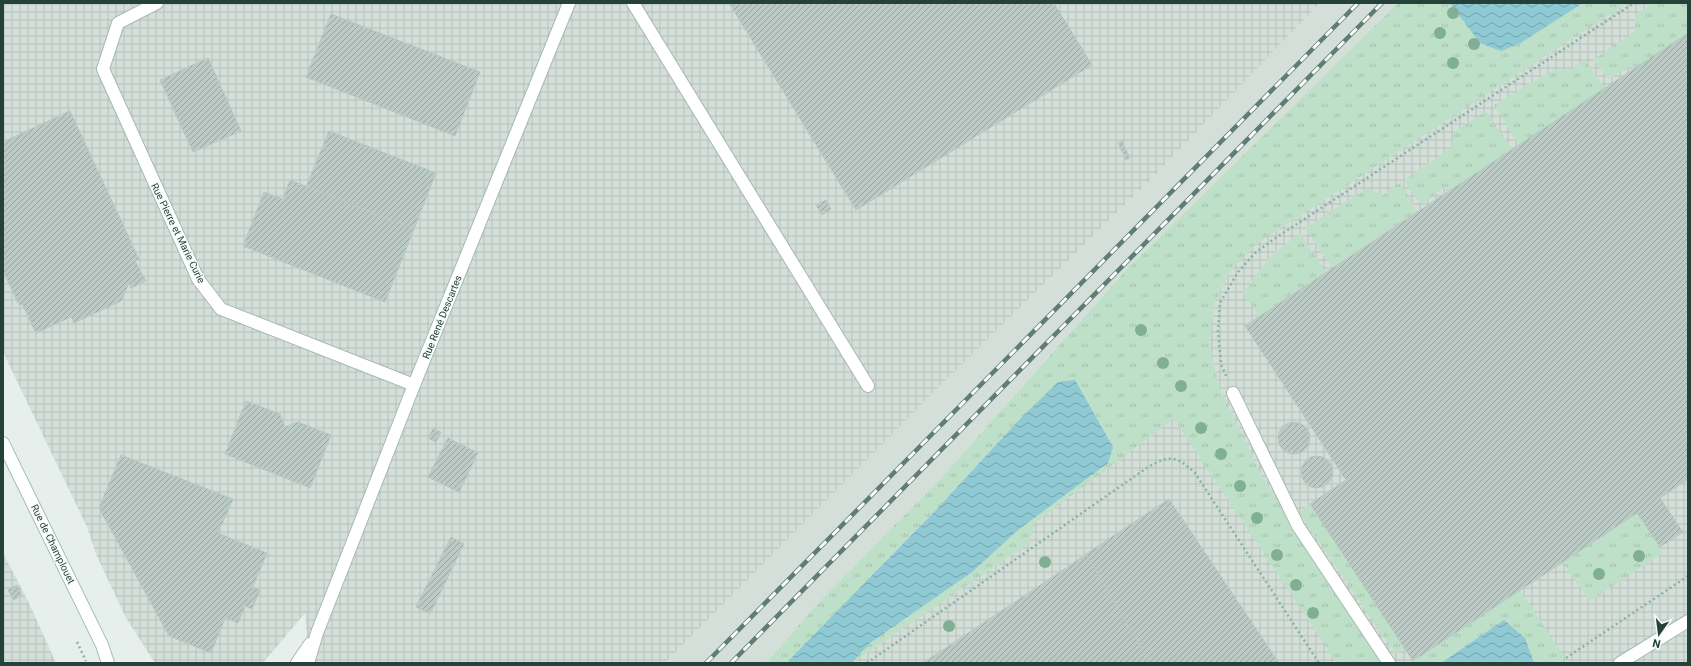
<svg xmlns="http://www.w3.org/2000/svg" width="1691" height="666" font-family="Roboto,sans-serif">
<defs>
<pattern id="industrial-grid" width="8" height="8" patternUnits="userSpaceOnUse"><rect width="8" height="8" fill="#d4dfda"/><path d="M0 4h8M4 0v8" fill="none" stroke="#b6c1bc"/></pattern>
<pattern id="grass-tufts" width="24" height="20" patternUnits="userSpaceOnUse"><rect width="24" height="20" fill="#bfe0c8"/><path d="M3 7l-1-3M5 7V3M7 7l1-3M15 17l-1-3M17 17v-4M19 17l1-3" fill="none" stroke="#a4c1ad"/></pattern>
<pattern id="water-waves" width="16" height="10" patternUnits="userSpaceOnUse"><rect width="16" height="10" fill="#8ec9d4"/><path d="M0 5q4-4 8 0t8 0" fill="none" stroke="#74a5ad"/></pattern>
<pattern id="building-hatch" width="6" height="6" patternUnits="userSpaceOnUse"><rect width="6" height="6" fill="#bbcac4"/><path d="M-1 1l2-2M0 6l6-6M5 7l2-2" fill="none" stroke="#98a6a0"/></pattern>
</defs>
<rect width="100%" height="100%" fill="#e6efeb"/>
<path fill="#d4dfda" d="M1320,3H1398L1126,270L943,476L820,601L766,663H665L944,382L1153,177Z"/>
<g fill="url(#industrial-grid)">
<path d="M3,3H1320L1153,177L944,382L665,663H309L305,613L263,663H155L126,618L96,554L87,527L3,352Z"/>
<path d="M1574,3H1688V663H777L1292,180Z"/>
<path d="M3,553L28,601L56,663H3Z"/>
</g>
<g fill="url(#grass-tufts)">
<path d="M1398,3H1627L1255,245L1231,270L1215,303L1209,343L1220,389L1262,476L1382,663H1337L1174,419L1036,522L1028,544L852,663L870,643L972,572L1018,530L1017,422L934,512L789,659V663H766L820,601L943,476L1126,270Z"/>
<path d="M1653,3H1686L1688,6V33L1634,69L1631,66L1608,79L1593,60L1635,31V15Z"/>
<path d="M1585,60L1605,88L1519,145L1494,105L1551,71L1571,69Z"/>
<path d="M1486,111L1512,149L1447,192L1443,188L1421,205L1404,180L1452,147L1454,132Z"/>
<path d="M1400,182L1417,212L1332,268L1305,228L1367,188L1383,195Z"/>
<path d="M1300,233L1326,272L1259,317L1243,293L1271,255Z"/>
<path d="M1310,504L1404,648L1395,653L1299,513Z"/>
<path d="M1637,513L1663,553L1590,601L1562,562Z"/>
<path d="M1520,590L1563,655L1562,663H1534L1524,638L1504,620L1441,663H1410Z"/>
</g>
<g fill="url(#water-waves)">
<path d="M1450,3H1583L1519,44L1501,51L1480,43Z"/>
<path d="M1075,380L1113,447L1108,463L1018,530L972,572L870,643L852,663H789V660L934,512L1017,422L1058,382Z"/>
<path d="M1504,620L1525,638L1534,663H1441Z"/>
</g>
<g fill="url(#building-hatch)" stroke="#b8c9c2">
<path d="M729,3H1054L1092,65L856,210Z"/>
<path d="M331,14L480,72L455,136L306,77Z"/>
<path d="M1688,33V479L1660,498L1683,532L1660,547L1637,513L1413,661L1310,504L1346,480L1245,326Z"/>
<path d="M208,58L241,131L193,152L160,80Z"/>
<path d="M70,111L139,259L135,261L146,281L131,288L129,283L121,301L74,323L71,317L36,333L22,304L19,305L3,271V142Z"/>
<path d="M329,131L436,173L414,229L306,187Z"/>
<path d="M1122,141L1130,158L1126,160L1118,143Z"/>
<path d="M290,180L414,229L385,302L243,246L264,192L283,199Z"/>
<path d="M826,200L831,209L822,215L816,205Z"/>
<path d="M246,401L280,414L285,427L298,422L331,435L310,488L225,454Z"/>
<circle cx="1294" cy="438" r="16"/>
<path d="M433,429L441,432L436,442L428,438Z"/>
<path d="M448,438L478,453L459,492L428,477Z"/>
<path d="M121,455L233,499L218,533L267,553L238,623L225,618L211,653L169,636L99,508Z"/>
<circle cx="1317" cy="472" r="16"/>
<path d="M1169,499L1279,663H1150L1086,554Z"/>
<path d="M451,537L464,544L430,614L416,607Z"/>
<path d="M1086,554L1150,663H923L1075,562Z"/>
<path d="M17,585L22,595L14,600L8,590Z"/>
<path d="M253,587L260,590L252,609L245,606Z"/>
</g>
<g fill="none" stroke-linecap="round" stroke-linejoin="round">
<g stroke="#a8b8b2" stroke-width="14">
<g id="lane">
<path d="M633,3L868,386"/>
<path d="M1233,393L1298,526L1389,663"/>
<path d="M1620,663L1688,621"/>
</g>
</g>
<g stroke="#a8b8b2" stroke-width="14">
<g id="street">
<path d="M157,3L118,23L103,69L198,279L221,309L414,385"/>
<path d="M297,663L310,644"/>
<path d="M308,663L317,633L414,385L569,3"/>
</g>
</g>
<g stroke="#a4bbb3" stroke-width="14">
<path id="secondary" d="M3,443L102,645L108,663"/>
</g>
<g stroke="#86b3a5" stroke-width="2.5" stroke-dasharray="2 3" stroke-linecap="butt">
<path d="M1226,376L1221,364L1218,331L1220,303L1238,272L1255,253L1274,239L1634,3"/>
<path d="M77,642L86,661"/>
<path d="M1566,658L1688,576"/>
<path d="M867,663L1148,467C1170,455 1176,455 1195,473L1319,663"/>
</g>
<use href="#lane" stroke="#fff" stroke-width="12"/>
<use href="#street" stroke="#fff" stroke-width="12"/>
<use href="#secondary" stroke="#fff" stroke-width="12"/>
<g stroke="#5f7d75" stroke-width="4.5">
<g id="rail">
<path d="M706,663L1358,3"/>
<path d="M731,663L1382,3"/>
</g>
</g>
<use href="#rail" stroke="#f7fbf9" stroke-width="3" stroke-dasharray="9" stroke-linecap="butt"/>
</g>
<g fill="#80af93">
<circle cx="1453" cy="13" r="6"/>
<circle cx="1440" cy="33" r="6"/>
<circle cx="1474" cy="44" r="6"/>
<circle cx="1453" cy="63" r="6"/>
<circle cx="1141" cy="330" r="6"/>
<circle cx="1163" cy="363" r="6"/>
<circle cx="1181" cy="386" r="6"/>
<circle cx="1201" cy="428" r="6"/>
<circle cx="1221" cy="454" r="6"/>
<circle cx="1240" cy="486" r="6"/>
<circle cx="1257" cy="518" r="6"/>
<circle cx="1277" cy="555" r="6"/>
<circle cx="1639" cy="556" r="6"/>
<circle cx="1045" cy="562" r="6"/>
<circle cx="1599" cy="574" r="6"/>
<circle cx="1296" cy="585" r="6"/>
<circle cx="1313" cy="613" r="6"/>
<circle cx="949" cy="626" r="6"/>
</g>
<g text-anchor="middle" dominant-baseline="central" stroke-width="3" stroke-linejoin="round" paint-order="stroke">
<g font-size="10" fill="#24423a" stroke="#f7fbf9">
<text transform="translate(178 233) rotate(64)">Rue Pierre et Marie Curie</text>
<text transform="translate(442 317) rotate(-68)">Rue René Descartes</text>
<text transform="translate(53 544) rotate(64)">Rue de Champlouet</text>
</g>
</g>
<rect width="1691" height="666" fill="none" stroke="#24423a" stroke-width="8"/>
<g transform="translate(1659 634) rotate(194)" stroke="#f7fbf9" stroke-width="3" paint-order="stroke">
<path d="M0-3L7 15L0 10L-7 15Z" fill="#24423a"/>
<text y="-6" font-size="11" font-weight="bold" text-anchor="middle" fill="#24423a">N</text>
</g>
</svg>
